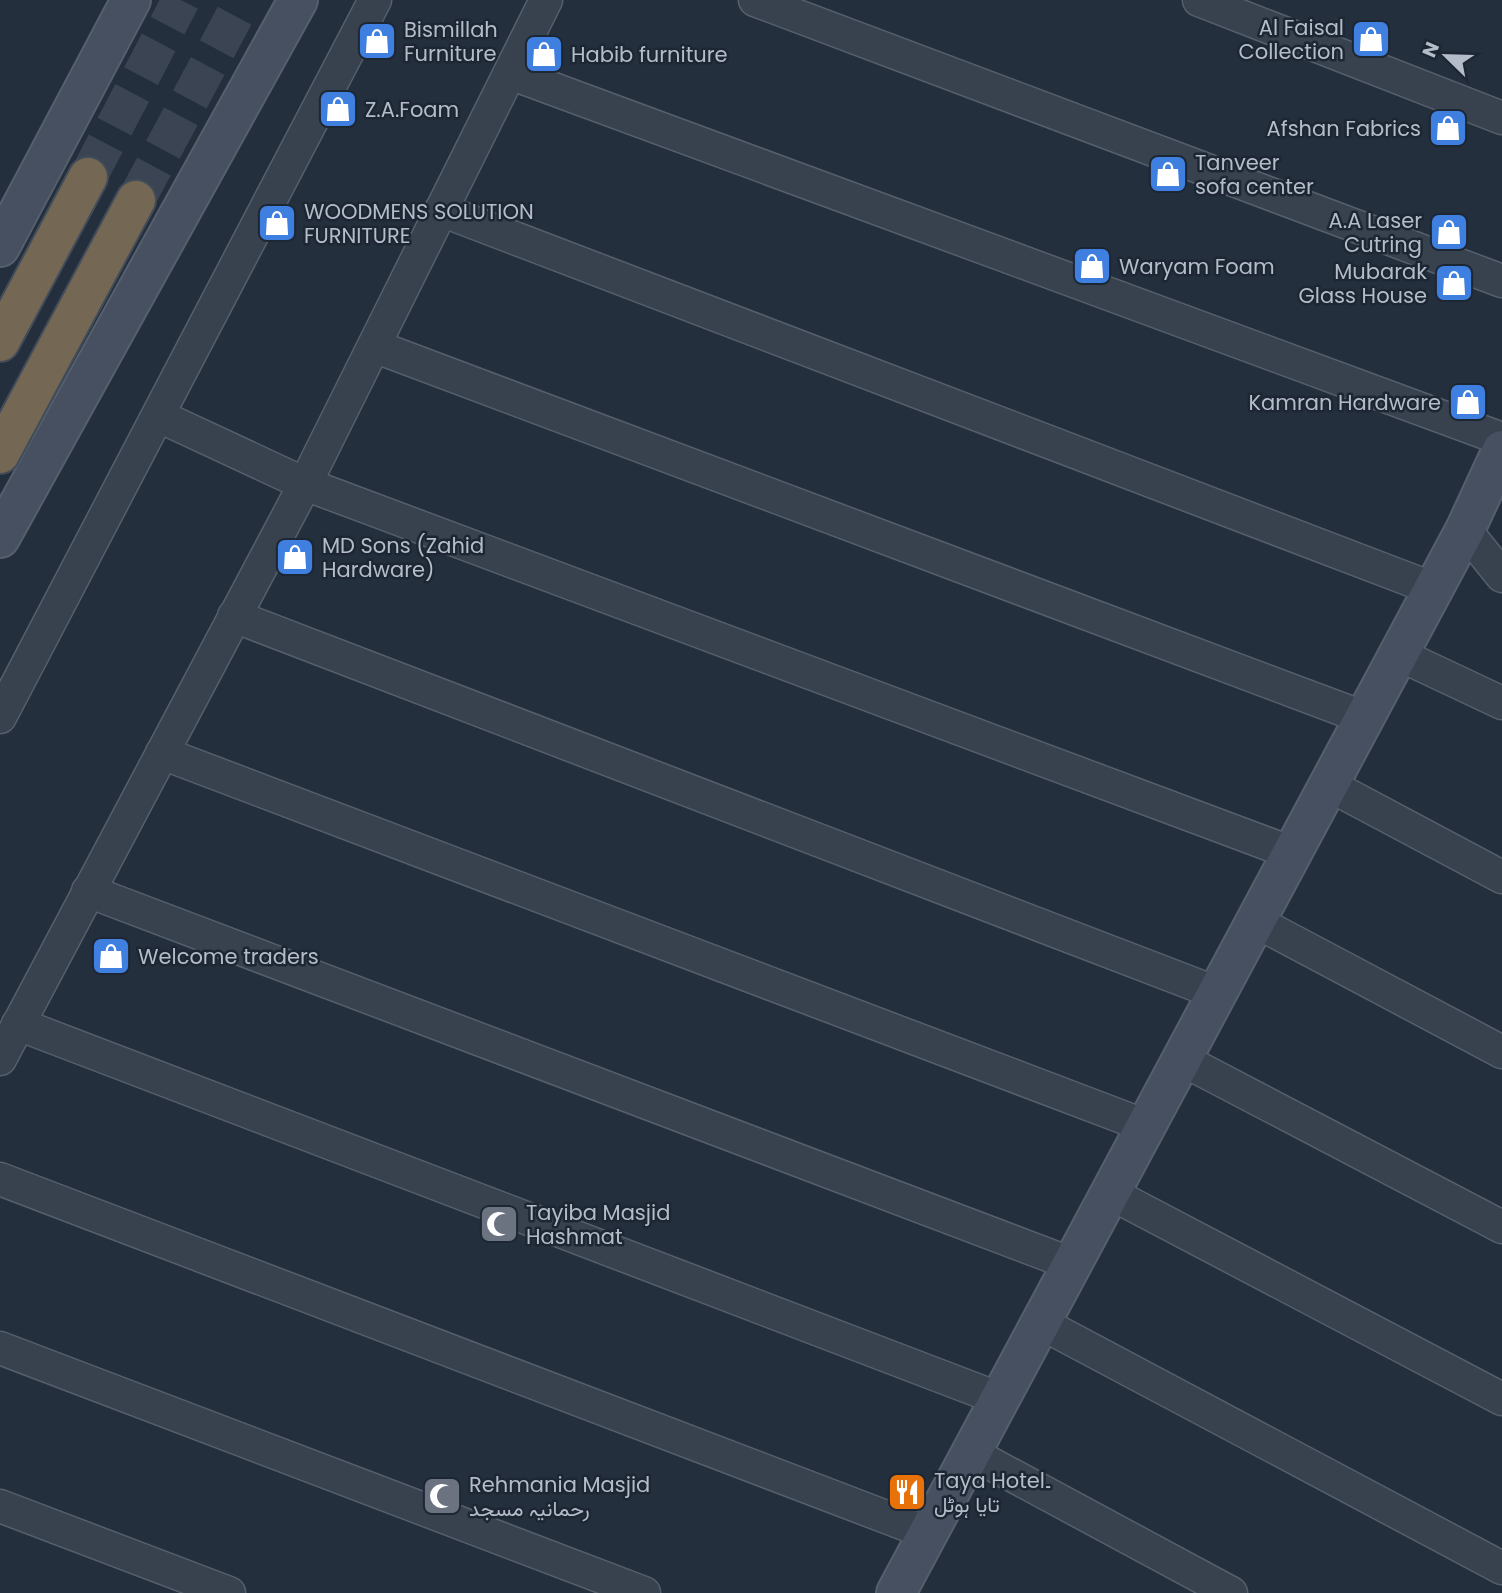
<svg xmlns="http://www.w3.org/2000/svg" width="1502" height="1593" font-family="Poppins,Vazirmatn,sans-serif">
<rect width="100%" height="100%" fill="#242f3e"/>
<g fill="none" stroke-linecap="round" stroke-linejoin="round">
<g stroke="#3a4453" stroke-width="38" stroke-dasharray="38 19" stroke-linecap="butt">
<path d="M88,177L181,0"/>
<path d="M136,200L243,0"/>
</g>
<g stroke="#565f6c" stroke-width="35">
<g id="street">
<path d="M755,0L1502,281"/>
<path d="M1199,0L1502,118"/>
<path d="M510,73L1502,439"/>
<path d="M441,210L1434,589"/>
<path d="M374,346L1365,718"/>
<path d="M159,416L305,484L1292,853"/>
<path d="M1465,530L1502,576"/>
<path d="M234,616L1217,993"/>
<path d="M1398,654L1502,703"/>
<path d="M0,717L375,0"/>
<path d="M162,753L1146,1126"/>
<path d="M1329,785L1502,877"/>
<path d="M88,891L1072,1264"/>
<path d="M1255,921L1502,1052"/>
<path d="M18,1024L1000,1399"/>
<path d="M0,1059L305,484L546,0"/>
<path d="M1183,1060L1502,1227"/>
<path d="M0,1179L928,1533"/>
<path d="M1110,1193L1502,1399"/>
<path d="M1041,1323L1502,1568"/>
<path d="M0,1348L644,1593"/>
<path d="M971,1453L1231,1593"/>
<path d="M0,1506L229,1593"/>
</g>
</g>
<g stroke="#565f6c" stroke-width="42">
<g id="secondary">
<path d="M0,247L131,0"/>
<path d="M0,538L298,0"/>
<path d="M896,1593L1465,530L1502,450"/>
</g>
</g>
<g stroke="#434c59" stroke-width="42">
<g id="highway">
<path d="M0,342L88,177"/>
<path d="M0,454L136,200"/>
</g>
</g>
<use href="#street" stroke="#38414e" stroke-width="32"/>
<use href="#secondary" stroke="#465061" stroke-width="38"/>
<use href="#highway" stroke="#746855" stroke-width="38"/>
</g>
<defs>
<g id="shop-square" transform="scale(2.0125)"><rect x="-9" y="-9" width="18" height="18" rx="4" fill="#3f7fe0" stroke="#1d2633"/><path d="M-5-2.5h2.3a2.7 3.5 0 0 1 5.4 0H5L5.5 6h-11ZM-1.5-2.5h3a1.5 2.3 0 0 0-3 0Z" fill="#fff"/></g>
<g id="mosque-square" transform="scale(2.0125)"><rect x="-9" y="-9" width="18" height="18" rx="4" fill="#6b7280" stroke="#1d2633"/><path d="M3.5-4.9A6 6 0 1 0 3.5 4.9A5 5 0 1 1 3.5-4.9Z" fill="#fff"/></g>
<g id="restaurant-square" transform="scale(2.0125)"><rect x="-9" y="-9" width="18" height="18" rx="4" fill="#e8710a" stroke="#1d2633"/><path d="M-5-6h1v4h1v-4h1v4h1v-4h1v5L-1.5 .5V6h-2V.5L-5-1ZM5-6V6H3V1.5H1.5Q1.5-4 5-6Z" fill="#fff"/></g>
</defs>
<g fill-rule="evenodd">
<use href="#shop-square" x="1371" y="39"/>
<use href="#shop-square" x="377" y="41"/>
<use href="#shop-square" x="544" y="54"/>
<use href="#shop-square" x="338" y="109"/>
<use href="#shop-square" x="1448" y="128"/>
<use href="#shop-square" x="1168" y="174"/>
<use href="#shop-square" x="277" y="223"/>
<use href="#shop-square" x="1449" y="232"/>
<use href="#shop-square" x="1092" y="266"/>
<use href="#shop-square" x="1454" y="283"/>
<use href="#shop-square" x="1468" y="402"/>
<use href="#shop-square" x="295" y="557"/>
<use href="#shop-square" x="111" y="956"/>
<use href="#mosque-square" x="499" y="1224"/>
<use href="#restaurant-square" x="907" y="1492"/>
<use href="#mosque-square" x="442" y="1496"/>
</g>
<g text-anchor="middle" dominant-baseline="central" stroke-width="5" stroke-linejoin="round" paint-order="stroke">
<g font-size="21" fill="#b4bcc9" stroke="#1d2633" text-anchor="start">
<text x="1344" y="27" text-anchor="end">Al Faisal<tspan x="1344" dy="24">Collection</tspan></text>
<text x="404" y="29">Bismillah<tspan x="404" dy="24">Furniture</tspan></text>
<text x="571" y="54">Habib furniture</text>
<text x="365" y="109">Z.A.Foam</text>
<text x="1421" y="128" text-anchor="end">Afshan Fabrics</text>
<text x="1195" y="162">Tanveer<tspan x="1195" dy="24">sofa center</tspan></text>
<text x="304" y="211">WOODMENS SOLUTION<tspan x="304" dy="24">FURNITURE</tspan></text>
<text x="1422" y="220" text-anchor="end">A.A Laser<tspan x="1422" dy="24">Cutring</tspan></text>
<text x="1119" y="266">Waryam Foam</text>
<text x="1427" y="271" text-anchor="end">Mubarak<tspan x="1427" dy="24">Glass House</tspan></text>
<text x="1441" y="402" text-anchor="end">Kamran Hardware</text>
<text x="322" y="545">MD Sons (Zahid<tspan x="322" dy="24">Hardware)</tspan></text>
<text x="138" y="956">Welcome traders</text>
<text x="526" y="1212">Tayiba Masjid<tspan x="526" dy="24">Hashmat</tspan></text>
<text x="934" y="1480">Taya Hotel۔<tspan x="934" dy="24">تایا ہوٹل</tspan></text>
<text x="469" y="1484">Rehmania Masjid<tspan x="469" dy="24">رحمانیہ مسجد</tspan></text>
</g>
</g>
<g transform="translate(1446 56) rotate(293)" stroke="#1d2633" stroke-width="5" paint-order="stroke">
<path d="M0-5L12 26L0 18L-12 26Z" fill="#b4bcc9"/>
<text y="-10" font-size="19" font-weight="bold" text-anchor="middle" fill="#b4bcc9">N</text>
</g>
</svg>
